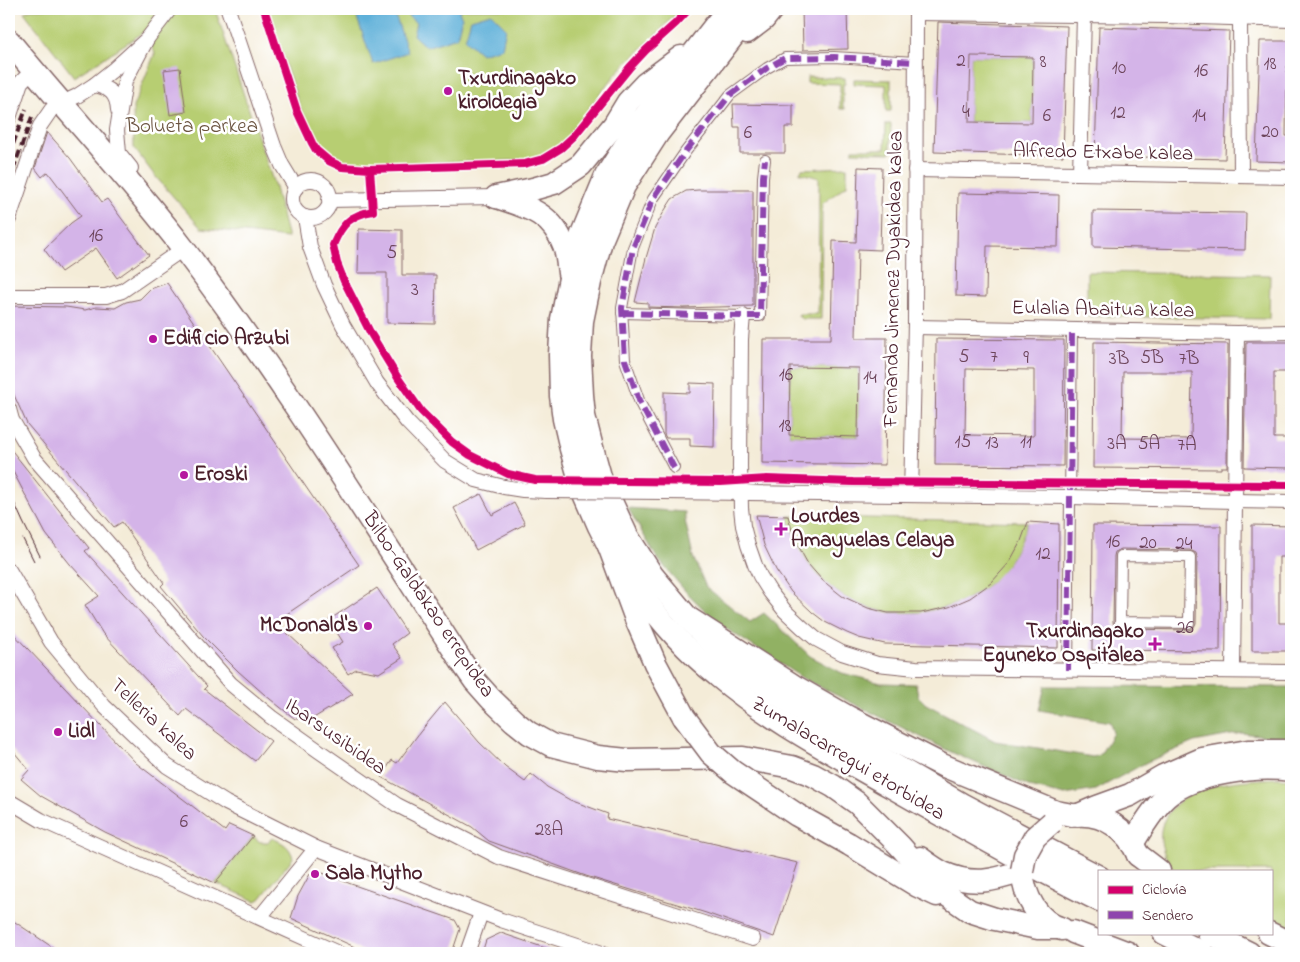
<svg xmlns="http://www.w3.org/2000/svg" width="1300" height="962" font-family="'Indie Flower',sans-serif">
<rect width="100%" height="100%" fill="#fff"/>
<filter id="ink" filterUnits="userSpaceOnUse"><feTurbulence type="fractalNoise" baseFrequency=".02" numOctaves="2"/><feDisplacementMap in="SourceGraphic" scale="10" xChannelSelector="R" yChannelSelector="G"/><feConvolveMatrix kernelMatrix="1 2 1 2 8 2 1 2 1" color-interpolation-filters="sRGB"/></filter>
<filter id="wash" filterUnits="userSpaceOnUse"><feTurbulence type="fractalNoise" baseFrequency=".0096" numOctaves="4" result="noise"/><feDisplacementMap in="SourceGraphic" scale="20" xChannelSelector="R" yChannelSelector="G"/><feGaussianBlur stdDeviation="1.12" result="paint"/><feColorMatrix in="noise" values="0 0 0 0 0 0 0 0 0 0 0 0 0 0 0 0 0 1.4 0 .05"/><feComposite in="paint" operator="in"/></filter>
<g filter="url(#wash)">
<rect width="100%" height="100%" fill="#f4ecd8"/>
<g fill="#b7ce72" stroke="#80764e">
<path d="M32,9H215L274,184L288,238L201,228L155,176L134,148L133,107L155,53L144,32L74,77L24,12Z"/>
<path d="M266,9H681L652,39L630,59L616,74L589,108L573,131L559,147L538,159L501,161L351,164L334,160L324,154L314,141L301,110Z"/>
<path d="M971,56L1033,57L1032,123L969,122Z"/>
<path d="M807,77L845,78V84H843V108H845V109H840V84L807,83Z"/>
<path d="M854,79L891,80V111H886V85L854,84Z"/>
<path d="M886,124H891L890,153L853,152V149H885Z"/>
<path d="M847,167V185L822,204L821,319H802L798,316L799,314H818L819,178L809,175L800,173V172L802,169Z"/>
<path d="M1087,272L1270,275L1269,319L1087,316Z"/>
<path d="M790,367L859,368L858,437L789,435Z"/>
<path d="M788,516L1028,522C1019,545 1010,567 991,583C974,597 955,606 933,610C865,625 802,584 788,516Z"/>
<path d="M1278,778L1291,779V934L1271,923V871H1175C1144,832 1167,800 1209,787C1231,780 1255,780 1278,778Z"/>
<path d="M253,836L260,842H268L272,838C283,843 290,846 293,858L260,899L256,901L215,883Z"/>
</g>
<path fill="#91b164" stroke="#6e6848" d="M628,508L685,512V520L693,557L706,587L750,622L764,613L810,656L842,673L881,683L916,684L918,696L926,704L995,741L1093,757L1100,755L1113,733L1110,722L1039,710L1045,686L1291,687V739L1242,733L1194,742L1147,762L1096,790L1065,795L1033,788L951,752L804,679L719,624L686,592L657,558Z"/>
<g fill="#5eb0d9" stroke="#546882">
<path d="M354,9H393L408,52L373,64Z"/>
<path d="M400,9H461L459,12L462,17L457,37L426,47L413,35L416,23Z"/>
<path d="M491,13L506,28L502,48L481,54L465,40L471,19Z"/>
</g>
<g id="blocks">
<g fill="#d4b4e8" fill-rule="evenodd">
<path d="M802,9H847L848,49L803,50Z"/>
<path d="M938,22L1067,26L1063,156L934,152ZM971,56L1033,57L1032,123L969,122Z"/>
<path d="M1099,27L1229,31L1225,159L1095,156Z"/>
<path d="M1260,41H1291V67L1287,66L1286,136H1291V162L1256,161Z"/>
<path d="M180,68L186,112L170,115L164,70Z"/>
<path d="M733,104L793,105V127H785V153H740V127H734Z"/>
<path d="M47,132L70,158L102,202L107,199L149,255L117,278L96,248L61,272L44,249L71,223L81,216L48,172L42,177L35,168Z"/>
<path d="M858,167L882,168L880,250L858,249L856,338H887L885,465L762,463L763,339H831L833,241L856,242ZM790,367L859,368L858,437L789,435Z"/>
<path d="M698,190H753V306L683,308L648,307V303L635,302L646,258L655,228L665,210L672,199L686,191Z"/>
<path d="M958,193L1059,195L1058,247L987,246L986,297L956,296Z"/>
<path d="M1093,211L1246,213L1245,250L1093,247Z"/>
<path d="M359,229L402,230V275H436L435,324L387,323V273H358Z"/>
<path d="M167,283L359,565L275,622L353,694L312,719H295L265,695L238,671L203,636L161,586L164,583L122,522L114,527L27,424L14,395L9,378V306L66,307L85,310L96,307L115,308L126,302L140,299L150,289Z"/>
<path d="M936,339L1064,340L1063,466L935,465ZM966,369L1034,370V436L965,435Z"/>
<path d="M1094,342L1228,344L1227,467H1221V469L1093,468ZM1123,372H1192L1191,439L1122,438Z"/>
<path d="M1246,342H1291V372H1274V438H1291V468L1244,467Z"/>
<path d="M690,383L715,384L714,447L690,446V438H666L664,434V392L690,393Z"/>
<path d="M9,447L89,548L85,551L207,686L204,689L271,741L255,761L186,709L180,716L103,634L85,605L99,596L70,564L46,534L9,464Z"/>
<path d="M481,494L492,515L514,503L525,524L476,550L454,508Z"/>
<path d="M756,515L788,516L793,534L803,555L808,564L822,580L842,596L868,608L888,613H921L949,607L970,598L991,583L1009,563L1021,541L1028,522L1059,524L1058,648L885,644L859,638L847,633L825,622L812,612L791,592L776,570L764,545Z"/>
<path d="M1093,525L1221,526L1220,651L1092,650ZM1121,549L1190,550L1196,553L1197,557L1196,623L1193,629L1189,630L1120,629L1114,626L1113,622L1114,556L1115,552Z"/>
<path d="M1252,525L1291,526V557H1279V623H1291V651H1252Z"/>
<path d="M377,588L407,633L392,644L402,658L379,673L356,669L348,674L332,648L343,642L329,620Z"/>
<path d="M9,629L136,763L225,831L229,825L253,836L215,883L105,832L41,796L21,779L29,770L9,746Z"/>
<path d="M445,702L479,742L505,767L525,782L531,774L547,787L570,800L608,814L607,819L798,863L774,937L706,913L586,876L489,841L472,827L381,777L392,760L397,763L420,732Z"/>
<path d="M320,872L351,884L455,920L460,929L452,953H368L291,918L298,896L310,874Z"/>
<path d="M9,918L61,953H22L9,945Z"/>
<path d="M501,933L554,951V953H482L486,940Z"/>
</g>
</g>
</g>
<g filter="url(#ink)">
<use href="#blocks" fill-opacity="0" stroke="#866768" stroke-width="1"/>
<g fill="none" stroke-linecap="round" stroke-linejoin="round">
<g stroke="#866768" stroke-width="12">
<g id="pedestrian">
<path d="M622,313L743,316H760L763,177L765,160"/>
<path d="M674,468L640,403L625,360L622,308L633,248L653,199L686,151L730,95L767,68L785,58L834,57L915,62"/>
<path d="M1121,556L1190,557L1189,623L1120,622Z"/>
<path d="M1068,670L1072,330"/>
</g>
</g>
<g stroke="#866768" stroke-width="16">
<g id="minor">
<path d="M228,9L274,146L282,165L296,188"/>
<path d="M916,13L1166,16L1291,20"/>
<path d="M1240,19L1241,176"/>
<path d="M94,85C109,88 117,93 118,110"/>
<path d="M9,118L21,82L33,70"/>
<path d="M131,168L119,153L117,130L125,81L147,39L170,9"/>
<path d="M915,170L1291,177"/>
<path d="M1080,173L1084,15"/>
<circle cx="311" cy="199" r="19"/>
<path d="M329,200L496,197"/>
<path d="M305,217L310,247L324,285L343,325L377,383L407,422L445,461L476,480L504,487L523,490L547,491"/>
<path d="M9,219L40,126L51,110L62,103L77,96L94,85L114,69L147,39"/>
<path d="M9,296H106L122,291L183,249"/>
<path d="M743,316L741,339L740,466L741,508L743,526L748,545L755,565L760,576L770,592L785,611L802,627L816,639L842,653L877,664L916,668L1291,672"/>
<path d="M915,327L1237,333L1291,332"/>
<path d="M9,409L12,420L34,458L231,684L271,717L319,751L397,805L499,857L753,939"/>
<path d="M664,492L1069,497L1235,501L1291,502"/>
<path d="M911,495L915,323L916,9"/>
<path d="M9,570L51,642L104,706L167,766L226,803L316,848L501,920L602,953"/>
<path d="M1233,671L1237,333"/>
<path d="M9,801L41,820L338,953"/>
<path d="M260,917L316,848"/>
<path d="M467,953L481,913"/>
</g>
</g>
<g stroke="#866768" stroke-width="25">
<g id="primary">
<path d="M754,9L658,133L624,186L601,241L590,282L582,321L580,356L582,395L584,416L591,444L601,480L627,536L652,575L688,618L794,686L848,717L942,765L1056,812L1072,815"/>
<path d="M747,32L764,19L772,9"/>
<path d="M9,41C66,111 128,176 183,248C283,380 371,522 461,661L475,681L491,699L514,721L529,733L551,745L598,757L627,760L743,758L792,767L813,775L833,786L857,803L900,846L937,888L970,911L995,919L1038,928H1059"/>
<path d="M496,197L533,189L554,183L581,165L614,125L628,102L645,84L681,57"/>
<path d="M497,197C527,207 552,213 564,246C567,254 568,264 569,273"/>
<path d="M684,717L655,663L636,619L609,546L599,526L582,487L571,449L564,419L561,396L560,355L562,319L570,278L582,234L606,176L641,121L728,9"/>
<path d="M1081,814L1097,807L1130,795L1163,776L1202,759L1248,751H1282L1291,752"/>
<path d="M1077,815C1104,813 1128,830 1138,855"/>
<path d="M849,844L918,886L937,895"/>
<path d="M1132,844C1142,828 1152,810 1166,797C1193,773 1256,765 1291,770"/>
<path d="M920,858C927,863 935,869 943,873C973,886 993,881 1022,871C1024,896 1037,921 1062,929"/>
</g>
</g>
<g stroke="#866768" stroke-width="25">
<g id="trunk">
<path d="M609,546C618,560 626,574 636,587C658,618 688,652 718,676C770,720 831,752 890,786C959,825 1028,865 1099,900"/>
<path d="M688,618L705,636L730,660L776,693L828,727L963,805L1099,877"/>
<path d="M1138,855L1159,871"/>
<path d="M1073,932L1128,953"/>
<path d="M1164,933L1203,953"/>
<path d="M1209,933L1249,953"/>
<path d="M1269,933L1291,944"/>
</g>
</g>
<use href="#pedestrian" stroke="#fff" stroke-width="10"/>
<use href="#minor" stroke="#fff" stroke-width="14"/>
<use href="#primary" stroke="#fff" stroke-width="22"/>
<use href="#trunk" stroke="#fff" stroke-width="22"/>
<g stroke="#4a1f2b" stroke-width="1">
<path d="M9,491L23,522L40,556"/>
<path d="M23,539L34,561"/>
</g>
<g stroke="#4a1f2b" stroke-width="4" stroke-dasharray="8 4" stroke-linecap="butt">
<path d="M9,155L26,109"/>
<path d="M9,181L32,117"/>
</g>
<g stroke="#866768" stroke-width="16" stroke-linecap="butt">
<path id="minor-bridge" d="M547,491L664,492"/>
</g>
<g stroke="#866768" stroke-width="25" stroke-linecap="butt">
<g id="primary-bridge">
<path d="M684,717L711,753L733,772L797,815L849,844"/>
<path d="M1022,871L1025,855L1035,837L1052,822"/>
</g>
</g>
<use href="#minor-bridge" stroke="#fff" stroke-width="14"/>
<use href="#primary-bridge" stroke="#fff" stroke-width="22"/>
<g stroke="#8e44ad" stroke-width="6" stroke-dasharray="12 6" stroke-linecap="butt">
<path d="M622,313L743,316H760L763,177L765,160"/>
<path d="M674,468L640,403L625,360L622,308L633,248L653,199L686,151L730,95L767,68L785,58L834,57L915,62"/>
<path d="M1068,670L1072,330"/>
</g>
<g stroke="#fff" stroke-width="11">
<g id="cycleway">
<path d="M264,9L297,111L312,143L316,150L329,161L342,167L370,169L373,211C350,215 342,224 333,245L337,263L344,281L371,334L398,378L421,411L452,442L470,455L508,474L535,480L721,482L767,479L853,482L1291,485"/>
<path d="M370,169L524,164L543,159L561,148L574,136L630,67L646,50L676,23L689,9"/>
</g>
</g>
<use href="#cycleway" stroke="#d6006c" stroke-width="8"/>
</g>
</g>
<g fill="#b5179e" stroke="#fff" stroke-width="2">
<circle cx="448" cy="91" r="5"/>
<circle cx="153" cy="339" r="5"/>
<circle cx="184" cy="475" r="5"/>
<path d="M778.5 521.5h5v5h5v5h-5v5h-5v-5h-5v-5h5z"/>
<circle cx="368" cy="626" r="5"/>
<path d="M1152.5 636.5h5v5h5v5h-5v5h-5v-5h-5v-5h5z"/>
<circle cx="58" cy="732" r="5"/>
<circle cx="315" cy="874" r="5"/>
</g>
<g text-anchor="middle" dominant-baseline="central" stroke-width="5" stroke-linejoin="round" paint-order="stroke">
<g font-size="19" fill="#6c445a">
<text x="961" y="61">2</text>
<text x="1043" y="62">8</text>
<text x="1270" y="64">18</text>
<text x="1119" y="68">10</text>
<text x="1201" y="71">16</text>
<text x="966" y="112">4</text>
<text x="1118" y="113">12</text>
<text x="1047" y="116">6</text>
<text x="1199" y="116">14</text>
<text x="1270" y="132">20</text>
<text x="748" y="133">6</text>
<text x="96" y="236">16</text>
<text x="392" y="253">5</text>
<text x="415" y="290">3</text>
<text x="964" y="357">5</text>
<text x="994" y="357">7</text>
<text x="1026" y="358">9</text>
<text x="1152" y="358">5B</text>
<text x="1119" y="359">3B</text>
<text x="1189" y="359">7B</text>
<text x="786" y="375">16</text>
<text x="870" y="378">14</text>
<text x="785" y="426">18</text>
<text x="963" y="442">15</text>
<text x="1026" y="442">11</text>
<text x="992" y="443">13</text>
<text x="1117" y="444">3A</text>
<text x="1149" y="444">5A</text>
<text x="1187" y="445">7A</text>
<text x="1113" y="542">16</text>
<text x="1148" y="543">20</text>
<text x="1184" y="544">24</text>
<text x="1043" y="554">12</text>
<text x="1185" y="628">26</text>
<text x="184" y="822">6</text>
<text x="549" y="830">28A</text>
</g>
<g font-size="21" font-weight="bold" fill="#4a1f2b" stroke="#fff" text-anchor="start">
<text x="458" y="79">Txurdinagako<tspan x="458" dy="24">kiroldegia</tspan></text>
<text x="163" y="339">Edificio Arzubi</text>
<text x="194" y="475">Eroski</text>
<text x="791" y="517">Lourdes<tspan x="791" dy="24">Amayuelas Celaya</tspan></text>
<text x="358" y="626" text-anchor="end">McDonald's</text>
<text x="1144" y="632" text-anchor="end">Txurdinagako<tspan x="1144" dy="24">Eguneko Ospitalea</tspan></text>
<text x="68" y="732">Lidl</text>
<text x="325" y="874">Sala Mytho</text>
</g>
<g font-size="21" fill="#6b5440" stroke="#fff">
<text x="192" y="127">Bolueta parkea</text>
</g>
<g font-size="21" fill="#4a1f2b" stroke="#fff">
<text transform="translate(1103 153) rotate(1)">Alfredo Etxabe kalea</text>
<text transform="translate(894 279) rotate(-89)">Fernando Jimenez Dyakidea kalea</text>
<text transform="translate(1103 310) rotate(1)">Eulalia Abaitua kalea</text>
<text transform="translate(428 605) rotate(56)">Bilbo-Galdakao errepidea</text>
<text transform="translate(153 720) rotate(43)">Telleria kalea</text>
<text transform="translate(335 737) rotate(35)">Ibarsusibidea</text>
<text transform="translate(848 759) rotate(31)">Zumalacarregui etorbidea</text>
</g>
</g>
<rect width="1300" height="962" fill="none" stroke="#fff" stroke-width="30"/>
<rect x="1098" y="870" width="175" height="65" fill="#ffffff" stroke="#b7a5aa"/>
<rect x="1108" y="886" width="25" height="8" fill="#d6006c" stroke="#b7a5aa"/>
<text x="1142" y="894" font-size="15" fill="#4a1f2b">Ciclovía</text>
<rect x="1108" y="911" width="25" height="8" fill="#8e44ad" stroke="#b7a5aa"/>
<text x="1142" y="920" font-size="15" fill="#4a1f2b">Sendero</text>
</svg>
